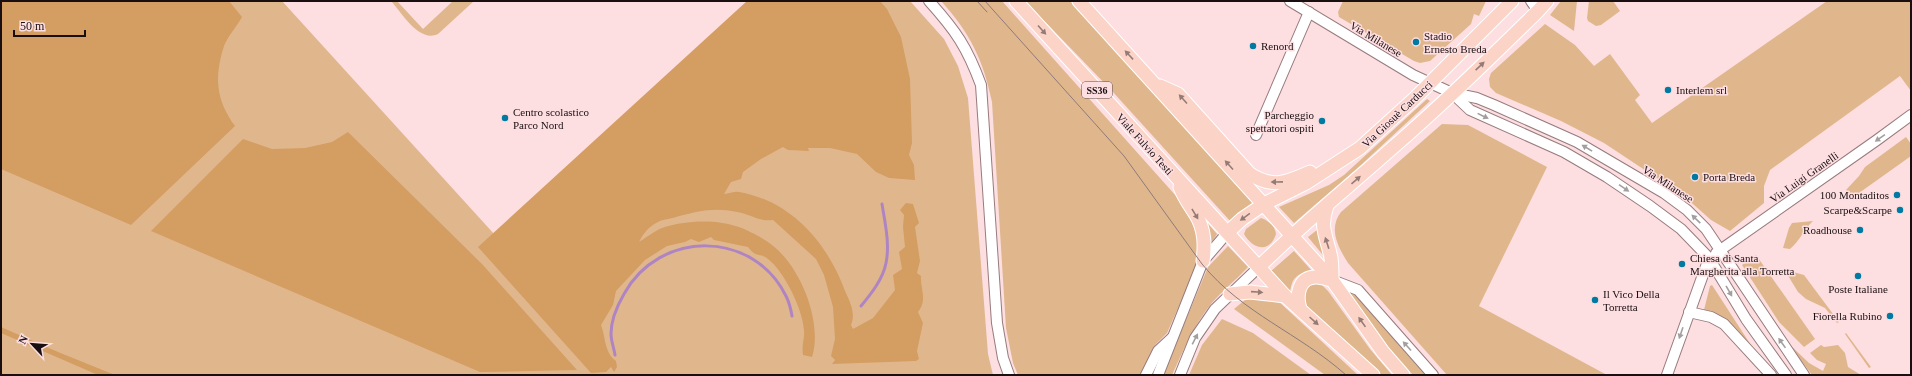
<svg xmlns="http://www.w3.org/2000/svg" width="1912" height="376" font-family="'Times New Roman',serif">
<rect width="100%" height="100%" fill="#fddee1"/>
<g fill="#e0b78d">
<path d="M1,1H282L495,235L748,1H910L944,39L958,66L968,98L988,354L993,375H1Z"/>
<path d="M391,1H397L423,29L453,1H474L438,34C419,43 402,13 391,1Z"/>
<path d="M941,1H1002L1193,215L1201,256L1167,333L1156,344L1140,375H1018L1013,363L1006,328L992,102C983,59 970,33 941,1Z"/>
<path d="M1025,1H1070L1253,203L1231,222L1112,91Z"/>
<path d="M1343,1H1486L1479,16L1474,14L1471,24L1430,61L1420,63L1414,61L1339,17L1338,12Z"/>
<path d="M1561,1H1577L1574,31L1550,15Z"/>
<path d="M1589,1H1613L1620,11L1601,25L1596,26L1588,21L1587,18Z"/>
<path d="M1827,1H1911V91L1900,76L1770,170L1764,186V203L1730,231L1711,220L1684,196L1604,143L1561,121L1496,93L1490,87L1489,79L1491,73L1545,24L1575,45L1594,66L1610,54L1640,95L1635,100L1652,123Z"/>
<path d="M1427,99L1430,101L1361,165L1294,223L1279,207L1329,185L1344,175Z"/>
<path d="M1442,124L1468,125L1547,167L1479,306L1607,375H1447L1348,263C1338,247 1328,229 1341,212Z"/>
<path d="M1906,137L1911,144V156L1852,198L1846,190L1859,176L1865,167Z"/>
<path d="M1203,218L1217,234L1209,247Z"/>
<path d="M1261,218C1269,221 1275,226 1276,234C1270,253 1253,250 1244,234L1246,229Z"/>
<path d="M1813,221C1803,230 1800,241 1790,249L1783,248L1789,228L1792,223Z"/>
<path d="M1317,230L1328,259L1327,260L1308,237Z"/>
<path d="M1228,246L1248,267C1236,280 1222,291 1211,304C1194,325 1183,351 1172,375H1163L1208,267Z"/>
<path d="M1294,251L1313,272C1297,273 1292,277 1290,293L1270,272Z"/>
<path d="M1756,255L1815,339L1804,347L1779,322L1742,265Z"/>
<path d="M1793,272L1804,275L1839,322L1837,323L1825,308L1806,299L1798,292L1787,274Z"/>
<path d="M1312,283L1321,284L1328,291L1370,349L1392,375H1381L1307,306L1304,300L1306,287Z"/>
<path d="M1712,285L1758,356L1718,317L1704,310L1710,286Z"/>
<path d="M1351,290L1428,375H1413L1395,356L1349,292Z"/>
<path d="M1253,297L1276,299L1358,375H1325L1234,309L1246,299Z"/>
<path d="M1222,319L1253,333L1311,375H1189L1202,345Z"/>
<path d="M1846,333L1871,367L1869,368L1845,334Z"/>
<path d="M1788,343L1809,363L1823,371L1826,364L1817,360L1810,353L1821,345L1824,347L1838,345L1845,353L1848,367L1861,375H1812Z"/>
</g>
<g fill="#d49d62">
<path d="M1,1H229L242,17C237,26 228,36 224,46C214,77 216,100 235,126L131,225L1,169Z"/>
<path d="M747,1H880L887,9L901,37L910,79L912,143L909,155L914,165L915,180L889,178L876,172L857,154L830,148H808L809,151L788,150L783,147L761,159L743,172L741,179L731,182L724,194C729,194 735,191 739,192C792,201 828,244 845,291C850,302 856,313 851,325L853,329L873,318L895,290L893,275L902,269L899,252L905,247L903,227L904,215L900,210L906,203L913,204L919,223L915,227L920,261L917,273L921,276C920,289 928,299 918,312L923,323L917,351L919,359L916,361L832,364L835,360L831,356L835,339L833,307L824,275L816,259L773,220C758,222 751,214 737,212C714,207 698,211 676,217C670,219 663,219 658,222C649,226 643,234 639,242C646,238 654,231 662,228C679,222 704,220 722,223C739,225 759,235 772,245C801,267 823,323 812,357L803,355C802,346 803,344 804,336C806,315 785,272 768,259C760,252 757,259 748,247L714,240L711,237L699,242L691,239L685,242L667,246L645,260L616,291L613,305L601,325C606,338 604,352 616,361L617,367L614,372L611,367L606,372L591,373L478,247Z"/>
<path d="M348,132L482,264L577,370L480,372L151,231L243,139L272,149L305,148L332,142Z"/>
<path d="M1,327L58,352L115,375H98L1,333Z"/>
</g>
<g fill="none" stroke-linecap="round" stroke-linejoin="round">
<g stroke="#ae85c2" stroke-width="3">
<path d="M861,306C871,294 883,279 886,263C890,244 885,223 882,204"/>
<path d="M615,355C614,348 611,341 611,334C611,321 617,306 624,294C659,230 753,229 786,296C789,302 791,310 792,316"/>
</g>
<g stroke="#977b7e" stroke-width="12">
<g id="minor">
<path d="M929,1C956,31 967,47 981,85L997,323L1003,358L1009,375"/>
<path d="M1290,1L1413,75L1452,93L1477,98L1494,105L1577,142L1664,193L1687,210L1706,229L1804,375"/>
<path d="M1531,1L1538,11"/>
<path d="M1452,93L1470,110L1564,152L1607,177L1650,206L1681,229L1709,258L1746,319L1786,375"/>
<path d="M1256,135L1309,12"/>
<path d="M1716,253L1877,140L1911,115"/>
<path d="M1332,280L1358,290L1433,375"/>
<path d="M1689,312L1711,317L1724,324L1771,375"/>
<path d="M1146,375L1158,351L1172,338"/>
<path d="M1158,375L1203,261L1228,232"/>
<path d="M1180,375L1195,338L1215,309L1259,267"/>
<path d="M1667,375L1709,258"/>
</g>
</g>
<g stroke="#fff" stroke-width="15">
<g id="major">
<path d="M1016,1L1285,296L1373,375"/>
<path d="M1079,1L1332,280L1383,352L1403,375"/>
<path d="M1160,86L1178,94L1250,174C1273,189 1288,182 1310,172"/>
<path d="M1180,187C1184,198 1190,205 1196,215C1205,230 1205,245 1203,261"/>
<path d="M1327,206C1319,228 1327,237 1331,258C1332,265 1332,273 1332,280"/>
<path d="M1228,232L1242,219L1264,204L1306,183L1360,148L1414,99L1512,1"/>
<path d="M1259,267C1300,226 1346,189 1390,150C1441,106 1490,58 1538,11L1547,1"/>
<path d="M1230,294L1250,292L1285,296"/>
<path d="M1300,309C1296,296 1298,277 1316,277C1322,277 1327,279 1332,280"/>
</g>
</g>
<use href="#minor" stroke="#fff" stroke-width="10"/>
<use href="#major" stroke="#fbd4c7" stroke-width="13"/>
<g stroke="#8e797b" stroke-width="1">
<path d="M977,1L987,12"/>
<path d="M985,1L1124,156L1202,264C1243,314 1299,333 1346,375"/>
</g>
</g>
<defs><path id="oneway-solid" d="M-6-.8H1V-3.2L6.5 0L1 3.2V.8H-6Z"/></defs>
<g fill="#957b75">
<use href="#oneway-solid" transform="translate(1042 30) rotate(48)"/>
<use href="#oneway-solid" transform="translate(1129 55) rotate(-133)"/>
<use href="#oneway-solid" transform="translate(1480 66) rotate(-43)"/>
<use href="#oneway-solid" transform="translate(1183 99) rotate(-132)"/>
<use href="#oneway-solid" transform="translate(1229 165) rotate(-132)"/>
<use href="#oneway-solid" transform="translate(1356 180) rotate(-41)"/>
<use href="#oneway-solid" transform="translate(1277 182) rotate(179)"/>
<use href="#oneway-solid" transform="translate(1195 214) rotate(59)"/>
<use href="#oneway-solid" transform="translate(1245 217) rotate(144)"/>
<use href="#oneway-solid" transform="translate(1327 243) rotate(-108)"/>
<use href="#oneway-solid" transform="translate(1257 292) rotate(4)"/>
<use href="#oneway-solid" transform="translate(1314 321) rotate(42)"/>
<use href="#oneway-solid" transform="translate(1362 322) rotate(-125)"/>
</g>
<g fill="#a39f9f">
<use href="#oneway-solid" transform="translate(1483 116) rotate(26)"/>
<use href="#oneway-solid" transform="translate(1880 138) rotate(145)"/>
<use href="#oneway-solid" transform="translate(1587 148) rotate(-149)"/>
<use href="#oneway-solid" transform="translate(1624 188) rotate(34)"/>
<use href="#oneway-solid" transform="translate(1696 219) rotate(-136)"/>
<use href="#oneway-solid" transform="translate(1729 291) rotate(60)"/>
<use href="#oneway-solid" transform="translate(1681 333) rotate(109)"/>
<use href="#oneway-solid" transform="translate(1195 339) rotate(-63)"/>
<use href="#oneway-solid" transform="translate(1782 343) rotate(-125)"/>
<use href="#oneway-solid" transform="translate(1407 346) rotate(-132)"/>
</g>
<g fill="#007aa1" stroke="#fddee1" stroke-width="1.5">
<circle cx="1416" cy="42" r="4"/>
<circle cx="1253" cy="46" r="4"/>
<circle cx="1668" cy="90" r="4"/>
<circle cx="505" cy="118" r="4"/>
<circle cx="1322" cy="121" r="4"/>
<circle cx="1695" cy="177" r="4"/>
<circle cx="1897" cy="195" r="4"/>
<circle cx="1900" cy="210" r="4"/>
<circle cx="1860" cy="230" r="4"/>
<circle cx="1682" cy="264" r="4"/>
<circle cx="1858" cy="276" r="4"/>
<circle cx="1595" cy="300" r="4"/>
<circle cx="1890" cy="316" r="4"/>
</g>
<g text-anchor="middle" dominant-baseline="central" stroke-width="3" stroke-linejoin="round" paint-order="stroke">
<rect fill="#fddee1" stroke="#5d4d4f" stroke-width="1" x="1082" y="82" width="30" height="16" rx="3"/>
<g font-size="10" font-weight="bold" fill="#190f10">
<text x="1097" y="90">SS36</text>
</g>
<g font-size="11" fill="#190f10" stroke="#fddee1" text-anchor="start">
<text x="1424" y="36">Stadio<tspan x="1424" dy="13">Ernesto Breda</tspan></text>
<text x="1261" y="46">Renord</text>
<text x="1676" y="90">Interlem srl</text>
<text x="513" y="112">Centro scolastico<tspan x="513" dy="13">Parco Nord</tspan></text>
<text x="1314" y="115" text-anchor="end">Parcheggio<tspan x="1314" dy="13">spettatori ospiti</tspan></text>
<text x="1703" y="177">Porta Breda</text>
<text x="1889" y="195" text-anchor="end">100 Montaditos</text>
<text x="1892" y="210" text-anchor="end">Scarpe&amp;Scarpe</text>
<text x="1852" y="230" text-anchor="end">Roadhouse</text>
<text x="1690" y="258">Chiesa di Santa<tspan x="1690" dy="13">Margherita alla Torretta</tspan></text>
<text x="1858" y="289" text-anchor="middle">Poste Italiane</text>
<text x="1603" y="294">Il Vico Della<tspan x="1603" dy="13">Torretta</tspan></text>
<text x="1882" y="316" text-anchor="end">Fiorella Rubino</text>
</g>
<g font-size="11" fill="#190f10" stroke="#fddee1">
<text transform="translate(1376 39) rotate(31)">Via Milanese</text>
<text transform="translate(1397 114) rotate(-43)">Via Giosuè Carducci</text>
<text transform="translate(1145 144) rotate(48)">Viale Fulvio Testi</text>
<text transform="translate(1804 177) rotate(-35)">Via Luigi Granelli</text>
<text transform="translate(1668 184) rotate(33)">Via Milanese</text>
</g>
</g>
<rect width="1912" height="376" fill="none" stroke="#190f10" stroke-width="4"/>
<g transform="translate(32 344) rotate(296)" stroke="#fddee1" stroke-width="3" paint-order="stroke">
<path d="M0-3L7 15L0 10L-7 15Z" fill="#190f10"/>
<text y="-6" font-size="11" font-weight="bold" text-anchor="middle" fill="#190f10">N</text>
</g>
<path d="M14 30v6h71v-6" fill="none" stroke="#190f10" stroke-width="2"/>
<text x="20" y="30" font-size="12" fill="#190f10" stroke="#fddee1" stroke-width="3" paint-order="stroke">50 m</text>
</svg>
